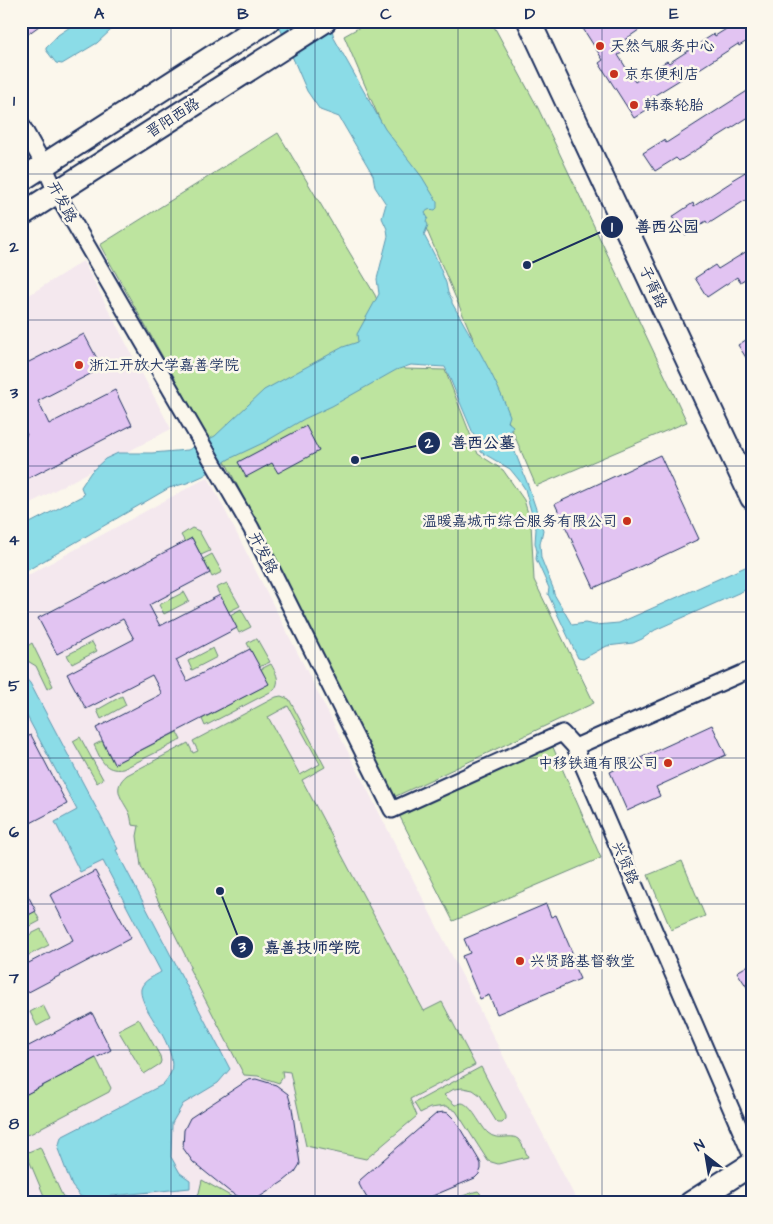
<svg xmlns="http://www.w3.org/2000/svg" width="773" height="1224" font-family="'Architects Daughter','LXGW WenKai TC',sans-serif">
<rect width="100%" height="100%" fill="#fbf7ec"/>
<filter id="ink" filterUnits="userSpaceOnUse"><feTurbulence type="fractalNoise" baseFrequency=".02" numOctaves="2"/><feDisplacementMap in="SourceGraphic" scale="10" xChannelSelector="R" yChannelSelector="G"/><feConvolveMatrix kernelMatrix="1 2 1 2 8 2 1 2 1" color-interpolation-filters="sRGB"/></filter>
<g filter="url(#ink)">
<g fill="#f4e8ee">
<path d="M83,261L171,429L21,508V300Z"/>
<path d="M208,477L578,1203H21V579Z"/>
</g>
<g fill="#bde49f" stroke="#6c8a7e" fill-rule="evenodd">
<path d="M371,21H491L538,108L687,422L536,486L344,36Z"/>
<path d="M278,133L375,295L405,369L445,370L478,454L503,470L524,500L531,523L534,580L594,703L394,797L227,465L206,434L100,245Z"/>
<path d="M192,528L199,531L210,551L201,555L192,538L185,542L181,535Z"/>
<path d="M212,554L222,572L212,577L203,559Z"/>
<path d="M227,583L240,606L228,612L216,588Z"/>
<path d="M184,592L189,601L164,614L159,605Z"/>
<path d="M241,609L251,627L239,633L230,615Z"/>
<path d="M254,639H257L270,662L259,667L247,643Z"/>
<path d="M92,642L97,651L72,664L67,655Z"/>
<path d="M32,643L53,686L47,689L36,666L21,657C21,649 26,647 32,643Z"/>
<path d="M213,648L217,657L192,670L188,661Z"/>
<path d="M271,664C276,673 281,681 274,690L205,726L202,719L268,684L261,669Z"/>
<path d="M122,696L126,705L101,719L97,710Z"/>
<path d="M281,696L289,699L325,767L302,780L416,995V996L424,1011L442,1002L475,1065L410,1099L417,1116L366,1159L306,1146L290,1072L282,1071L283,1077L279,1083L258,1076L244,1075L189,968L191,967L141,866L137,836L139,826L132,825C131,820 131,816 129,812C122,799 111,788 127,775L188,743L193,753L198,751L193,741L276,697ZM288,706L320,764L300,775L268,717Z"/>
<path d="M177,732L181,740L123,769C104,772 101,759 94,745L102,741L114,764Z"/>
<path d="M80,737L103,779L97,783L73,741Z"/>
<path d="M552,745L601,858L453,921L398,813Z"/>
<path d="M682,861L705,916L671,930L648,875Z"/>
<path d="M35,911L40,921L21,931V919Z"/>
<path d="M41,929L49,945L21,959V939Z"/>
<path d="M43,1005L50,1019L37,1026L30,1012Z"/>
<path d="M139,1019L160,1056L161,1061L160,1064L144,1074L118,1030Z"/>
<path d="M96,1058L111,1088L109,1092L42,1127C36,1131 28,1137 21,1134V1097Z"/>
<path d="M481,1067L506,1116V1119L502,1123H498L496,1121L480,1095L473,1090L463,1088L454,1089L444,1095L455,1105C457,1105 460,1103 462,1103C471,1104 481,1127 488,1133C498,1142 511,1133 518,1139C522,1143 525,1151 528,1157L498,1164L488,1161L456,1111L446,1106L430,1108L420,1113L414,1103Z"/>
<path d="M40,1147L62,1195L69,1203H47L26,1153Z"/>
<path d="M202,1180L234,1198L233,1203H151L195,1198L199,1193Z"/>
<path d="M478,1191L480,1193L482,1199L478,1203H443L474,1192Z"/>
</g>
<g fill="#8bdce7" stroke="#5e97b0">
<path d="M79,21H123L111,30L97,43L62,64L56,63L46,50V48L58,35Z"/>
<path d="M277,21H330L334,38L385,129L422,177L437,202V208L435,210C431,209 427,209 425,213L428,218L426,221L428,225L424,235L436,258L446,283L448,293L452,300V303C473,340 495,376 510,416L508,422L513,426L509,433L515,444L513,447L528,485L543,530L540,544L541,558L553,588L554,594L572,625L585,623L595,625L619,623L752,564V587L655,630L642,639L633,643L607,646L601,649L583,659L578,658L548,594L549,588L536,559L537,551L535,543L536,529L525,489L519,480L510,469L481,452L445,367L411,365L396,370L332,406L304,419L265,442L229,459L203,476L187,483L169,488L21,574V523L28,524L84,495L81,487L91,472L105,459L118,453H152L188,450L215,436L264,390L343,347L358,342L357,334L379,294L377,279L388,236L387,229L382,218L386,204L375,187L373,175L339,117L320,110L307,91Z"/>
<path d="M21,673L30,683L118,849L116,850L230,1069L218,1083L183,1104L172,1123L171,1157L180,1173L190,1180V1188L92,1198L81,1197L72,1186L58,1149L61,1137L162,1085C166,1081 169,1077 171,1072C176,1052 158,1028 148,1011C145,1005 140,996 141,989C143,980 155,976 161,972L103,861L80,872L55,822L77,810L21,705Z"/>
</g>
<g fill="#e2c4f2" stroke="#1b2f5e">
<path d="M21,21H46L21,39Z"/>
<path d="M590,21H652L617,45L622,53L618,55L635,82L667,61L669,63L714,34L715,36L739,21H752V38L739,46L738,44L687,77L686,76L647,100L651,107L634,118L599,63L603,60L582,27Z"/>
<path d="M752,88V115L679,161L676,158L655,171L643,153L664,140L666,143Z"/>
<path d="M752,168V196L708,224L706,221L685,235L672,217L693,203L694,206L733,181L732,180Z"/>
<path d="M752,248V275L740,282L737,277L707,297L695,278L715,265L718,269Z"/>
<path d="M84,334L102,368L38,401L49,424L115,390L132,425L21,482V438L27,435L21,423V366Z"/>
<path d="M752,336V367L738,345Z"/>
<path d="M306,426L319,451L278,473L272,463L246,477L238,462Z"/>
<path d="M660,455L699,539L594,588L555,504Z"/>
<path d="M192,538L210,573L149,605L160,626L220,595L237,628L176,660L187,681L250,649L269,684L114,764L96,728L162,694L152,675L86,709L67,674L134,639L123,619L57,654L38,618Z"/>
<path d="M712,725L726,755L656,787L660,796L627,811L610,772Z"/>
<path d="M31,735L67,804L21,828V740Z"/>
<path d="M95,871L131,938L21,996V967L73,940L50,895Z"/>
<path d="M21,882L36,911L21,919Z"/>
<path d="M546,904L551,917L556,915L578,966L575,968L580,979L497,1014L489,995L480,999L462,956L470,953L464,939Z"/>
<path d="M752,963V995L737,972Z"/>
<path d="M92,1013L111,1050L21,1097V1050Z"/>
<path d="M256,1079L276,1085L288,1094L292,1108L300,1164L295,1172L284,1181L258,1198L245,1200L230,1192L193,1162L183,1148L184,1130L190,1118L248,1080Z"/>
<path d="M444,1112L448,1113L455,1120L479,1160L481,1164V1169L479,1174L475,1178L416,1203H370L361,1188L359,1184L360,1180L437,1113Z"/>
</g>
<g fill="none" stroke-linecap="round" stroke-linejoin="round">
<g stroke="#1b2f5e" stroke-width="19">
<g id="street">
<path d="M21,124L44,165L56,192L251,528L392,810L562,733L575,747"/>
<path d="M752,669L575,747L752,1157"/>
</g>
</g>
<g stroke="#1b2f5e" stroke-width="26">
<g id="secondary">
<path d="M529,21L752,498"/>
<path d="M21,180L268,21"/>
<path d="M21,215L325,21"/>
<path d="M691,1203L752,1164"/>
</g>
</g>
<use href="#street" stroke="#fbf7ec" stroke-width="15"/>
<use href="#secondary" stroke="#fbf7ec" stroke-width="22"/>
</g>
</g>
<path fill="none" stroke="#1b2f5e" stroke-width="1" stroke-opacity="0.55" d="M171,21V1203M315,21V1203M458,21V1203M602,21V1203M21,174H752M21,320H752M21,466H752M21,612H752M21,758H752M21,904H752M21,1050H752"/>
<g fill="#c8321e" stroke="#fbf7ec" stroke-width="2">
<circle cx="600" cy="46" r="5"/>
<circle cx="614" cy="74" r="5"/>
<circle cx="634" cy="105" r="5"/>
<circle cx="79" cy="365" r="5"/>
<circle cx="627" cy="521" r="5"/>
<circle cx="668" cy="763" r="5"/>
<circle cx="520" cy="961" r="5"/>
</g>
<g text-anchor="middle" dominant-baseline="central" stroke-width="5" stroke-linejoin="round" paint-order="stroke">
<g font-size="15" fill="#1b2f5e" stroke="#fbf7ec" text-anchor="start">
<text x="610" y="46">天然气服务中心</text>
<text x="624" y="74">京东便利店</text>
<text x="644" y="105">韩泰轮胎</text>
<text x="89" y="365">浙江开放大学嘉善学院</text>
<text x="617" y="521" text-anchor="end">温暖嘉城市综合服务有限公司</text>
<text x="658" y="763" text-anchor="end">中移铁通有限公司</text>
<text x="530" y="961">兴贤路基督教堂</text>
</g>
<g font-size="15" fill="#1b2f5e" stroke="#fbf7ec">
<text transform="translate(173 118) rotate(-32)">晋阳西路</text>
<text transform="translate(62 202) rotate(62)">开发路</text>
<text transform="translate(653 287) rotate(65)">子胥路</text>
<text transform="translate(263 553) rotate(63)">开发路</text>
<text transform="translate(625 863) rotate(67)">兴贤路</text>
</g>
</g>
<path fill="none" stroke="#1b2f5e" stroke-width="2" d="M527 265L612 227M355 460L429 443M220 891L242 947"/>
<g fill="#1b2f5e" stroke="#fbf7ec" stroke-width="2">
<circle cx="527" cy="265" r="5"/>
<circle cx="355" cy="460" r="5"/>
<circle cx="220" cy="891" r="5"/>
<circle cx="612" cy="227" r="12"/>
<circle cx="429" cy="443" r="12"/>
<circle cx="242" cy="947" r="12"/>
</g>
<g font-size="15" text-anchor="middle" font-weight="bold" fill="#fff">
<text x="612" y="232">1</text>
<text x="429" y="448">2</text>
<text x="242" y="952">3</text>
</g>
<g font-size="16" text-anchor="middle" font-weight="bold" fill="#1b2f5e" stroke="#fbf7ec" stroke-width="5" stroke-linejoin="round" paint-order="stroke">
<text x="667" y="232">善西公园</text>
<text x="483" y="448">善西公墓</text>
<text x="312" y="953">嘉善技师学院</text>
</g>
<rect width="773" height="1224" fill="none" stroke="#fbf7ec" stroke-width="55"/>
<g transform="translate(706 1156) rotate(329)" stroke="#fbf7ec" stroke-width="4" paint-order="stroke">
<path d="M0-4L9 19L0 12L-9 19Z" fill="#1b2f5e"/>
<text y="-8" font-size="14" font-weight="bold" text-anchor="middle" fill="#1b2f5e">N</text>
</g>
<rect x="28" y="28" width="718" height="1168" fill="none" stroke="#1b2f5e" stroke-width="2"/>
<g font-size="16" text-anchor="middle" font-weight="bold" fill="#1b2f5e">
<text x="99" y="19">A</text>
<text x="243" y="19">B</text>
<text x="386" y="19">C</text>
<text x="530" y="19">D</text>
<text x="674" y="19">E</text>
<text x="14" y="106">1</text>
<text x="14" y="252">2</text>
<text x="14" y="398">3</text>
<text x="14" y="545">4</text>
<text x="14" y="691">5</text>
<text x="14" y="837">6</text>
<text x="14" y="983">7</text>
<text x="14" y="1129">8</text>
</g>
</svg>
